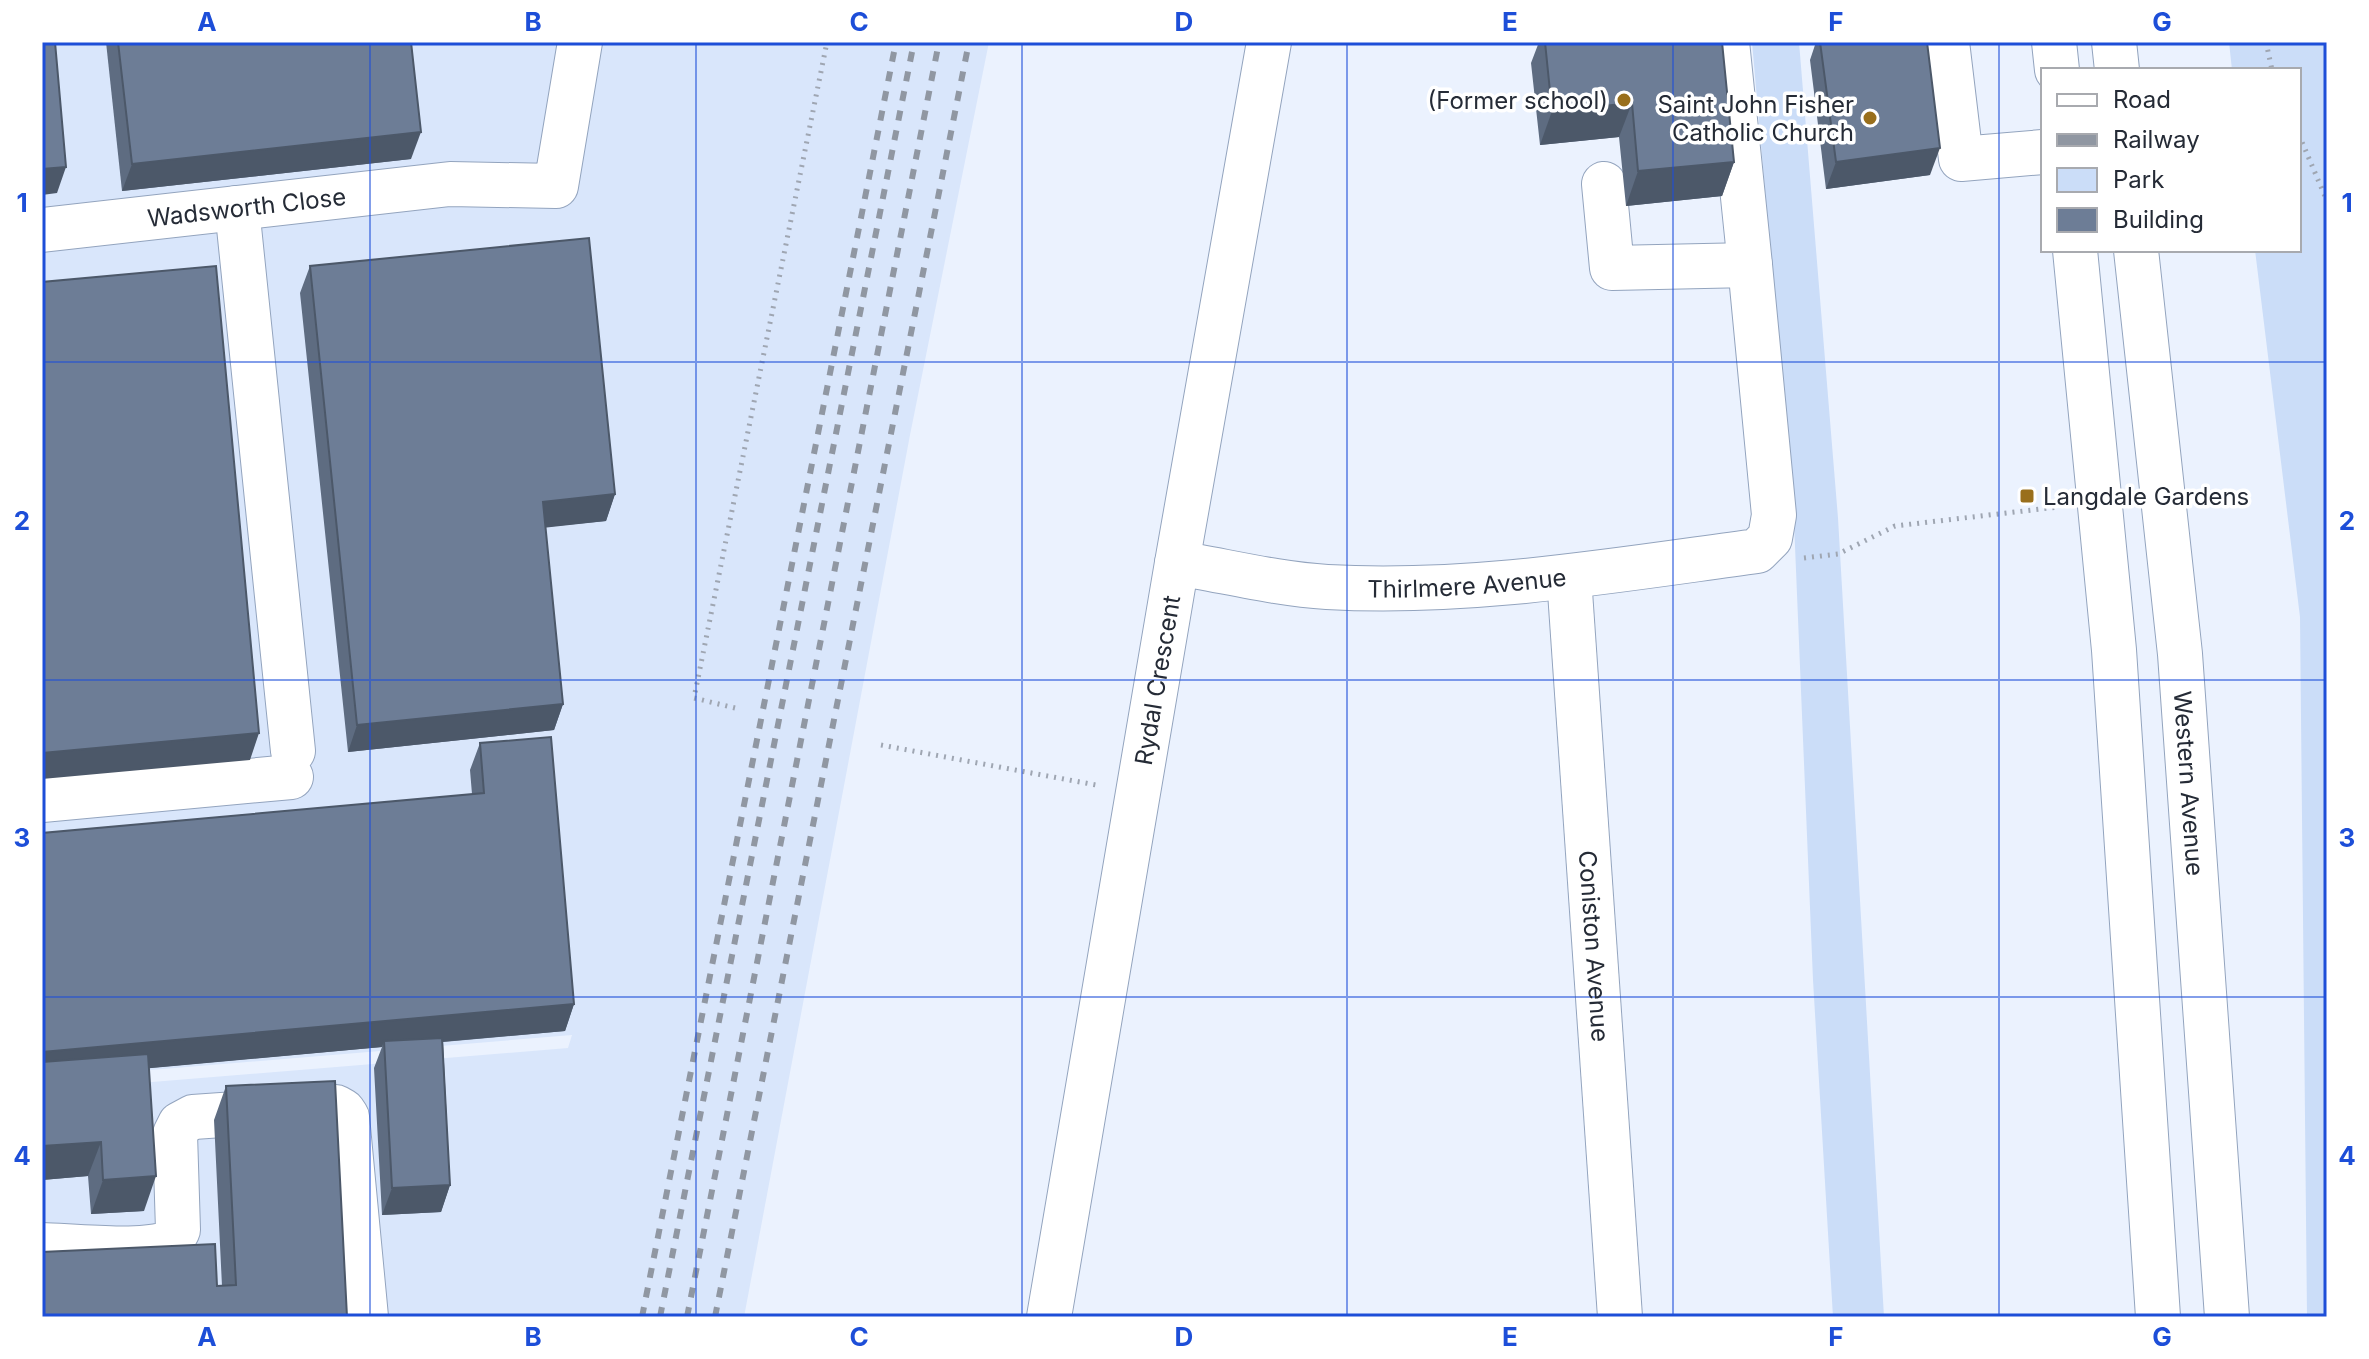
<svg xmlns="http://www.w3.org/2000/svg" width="2369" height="1359" font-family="Inter,sans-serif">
<rect width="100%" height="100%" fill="#ebf2fe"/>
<path fill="#d9e6fb" d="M42,42H989L910,435L744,1317H42V1091L568,1048L572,1035L42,1079Z"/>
<g fill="#cbddf8">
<path d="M1752,42H1799L1838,518L1884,1317H1833L1813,980L1794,522Z"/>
<path d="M2229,42H2327V1317H2307L2300,617L2255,250H2299V70H2232Z"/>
</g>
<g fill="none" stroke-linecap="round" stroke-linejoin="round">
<g stroke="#93a4be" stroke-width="46">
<g id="minor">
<path d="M1727,42L1750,265"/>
<path d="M1947,42L1961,159L2043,152"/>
<path d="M237,208L293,751"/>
<path id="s1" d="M42,230L450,184L556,186L580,42"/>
<path id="s2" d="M1177,563C1226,571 1277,584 1327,587C1471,595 1616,570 1757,551L1770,538L1774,515L1750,265L1612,268L1604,184"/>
<path id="s3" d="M1569,577L1620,1317"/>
<path d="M42,800L291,777"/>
<path d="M42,1245C73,1246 138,1253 166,1244C173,1241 175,1236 178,1230L175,1134L180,1124L193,1117L336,1107L343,1111L347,1117L366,1317"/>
<path id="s4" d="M1049,1317L1177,563L1269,42"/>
</g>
</g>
<g stroke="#93a4be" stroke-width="46">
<g id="highway">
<path d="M2054,42L2057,70"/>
<path d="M2114,42L2117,70"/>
<path d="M2075,250L2114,650L2158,1317"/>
<path id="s5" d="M2136,250L2180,654L2227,1317"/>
</g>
</g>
<g stroke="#9fa6b2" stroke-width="5" stroke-dasharray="2 6" stroke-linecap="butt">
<path d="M2266,42L2272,70"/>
<path d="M2299,135L2327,201"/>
<path d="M1804,558L1838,554L1895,526L2058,507"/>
<path d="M735,708L694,698L827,42"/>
<path d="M881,745L1096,785"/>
</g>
<use href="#minor" stroke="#fff" stroke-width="44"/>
<use href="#highway" stroke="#fff" stroke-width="44"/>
<g stroke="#9097a2" stroke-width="6" stroke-dasharray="10 10" stroke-linecap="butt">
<path d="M642,1317L896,42"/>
<path d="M660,1317L914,42"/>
<path d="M687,1317L939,42"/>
<path d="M715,1317L969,42"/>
</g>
</g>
<g fill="#5e6c81">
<path d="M106,42H411V159L122,191Z"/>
<path d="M1539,42H1722L1734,162L1722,196L1626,206L1619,137L1540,145L1531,63Z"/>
<path d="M1816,42H1927L1930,175L1826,189L1810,60Z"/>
<path d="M310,266L615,494L606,521L545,527L563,704L554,730L348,752L300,293Z"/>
<path d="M480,743L574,1004L565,1031L443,1042L450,1185L441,1212L382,1215L374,1068L382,1047L149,1068L144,1211L91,1214L88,1176L42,1180V833L472,794L470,770Z"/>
<path d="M226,1086L347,1317L217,1286H222L214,1120Z"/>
</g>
<g fill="#4c5869">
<path d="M1632,103L1619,137L1540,145L1552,111Z"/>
<path d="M421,132L411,159L122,191L132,164Z"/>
<path d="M1940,148L1930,175L1826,189L1836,162Z"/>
<path d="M1734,162L1722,196L1626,206L1638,171Z"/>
<path d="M66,167L57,193L42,195V169Z"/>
<path d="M615,494L606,521L533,529L543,502Z"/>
<path d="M563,704L554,730L348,752L357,725Z"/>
<path d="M259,733L250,760L42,779V753Z"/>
<path d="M574,1004L565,1031L384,1047V1041L382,1047L42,1078V1052Z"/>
<path d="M101,1142L88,1176L42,1180V1146Z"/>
<path d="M156,1176L144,1211L91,1214L103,1180Z"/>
<path d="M450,1185L441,1212L382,1215L392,1188Z"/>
</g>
<g fill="#6d7d96" stroke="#4c5869" stroke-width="2">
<path d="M42,42H55L66,167L42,169Z"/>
<path d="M118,42H411L421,132L132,164Z"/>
<path d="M1545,42H1722L1734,162L1638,171L1632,103L1552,111Z"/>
<path d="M1820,42H1927L1940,148L1836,162Z"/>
<path d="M589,238L615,494L543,502L563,704L357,725L310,266Z"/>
<path d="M216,266L259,733L42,753V282Z"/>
<path d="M551,737L574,1004L42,1052V833L484,793L480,743Z"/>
<path d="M442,1038L450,1185L392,1188L384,1041Z"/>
<path d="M148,1054L156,1176L103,1180L101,1142L42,1146V1062Z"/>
<path d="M335,1081L347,1317H42V1252L215,1244L217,1286L236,1285L226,1086Z"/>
</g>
<path fill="none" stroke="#1d4ed8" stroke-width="2" stroke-opacity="0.55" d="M370,42V1317M696,42V1317M1022,42V1317M1347,42V1317M1673,42V1317M1999,42V1317M42,362H2327M42,680H2327M42,997H2327"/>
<g fill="#996f1c" stroke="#fff" stroke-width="3">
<circle cx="1624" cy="100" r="8"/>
<circle cx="1870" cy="118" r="8"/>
<rect x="2019" y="488" width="16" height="16" rx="4"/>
</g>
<g text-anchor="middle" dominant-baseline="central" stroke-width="7" stroke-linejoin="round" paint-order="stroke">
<g font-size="24" fill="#252b36" stroke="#fff" text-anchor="end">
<text x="1608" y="100">(Former school)</text>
<text x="1854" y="104">Saint John Fisher<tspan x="1854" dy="28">Catholic Church</tspan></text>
<text x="2043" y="496" text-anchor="start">Langdale Gardens</text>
</g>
<g font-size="24" fill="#252b36" stroke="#fff">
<text stroke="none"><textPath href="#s1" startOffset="206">Wadsworth Close</textPath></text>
<text stroke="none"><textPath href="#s2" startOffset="292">Thirlmere Avenue</textPath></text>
<text stroke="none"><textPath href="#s4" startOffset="646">Rydal Crescent</textPath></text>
<text stroke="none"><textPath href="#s5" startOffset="536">Western Avenue</textPath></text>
<text stroke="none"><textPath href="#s3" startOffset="370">Coniston Avenue</textPath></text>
</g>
</g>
<rect width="2369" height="1359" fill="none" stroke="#ffffff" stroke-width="88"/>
<rect x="2041" y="68" width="260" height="184" fill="#ffffff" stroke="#a8aaaf" stroke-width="2"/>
<rect x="2057" y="94" width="40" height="12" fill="#ffffff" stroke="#a8aaaf" stroke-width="2"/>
<text x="2113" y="108" font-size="24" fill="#252b36">Road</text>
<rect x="2057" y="134" width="40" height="12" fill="#9097a2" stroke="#a8aaaf" stroke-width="2"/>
<text x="2113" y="148" font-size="24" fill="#252b36">Railway</text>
<rect x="2057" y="168" width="40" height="24" fill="#cbddf8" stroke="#a8aaaf" stroke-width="2"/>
<text x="2113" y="188" font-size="24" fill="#252b36">Park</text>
<rect x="2057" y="208" width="40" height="24" fill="#6d7d96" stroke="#a8aaaf" stroke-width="2"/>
<text x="2113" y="228" font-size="24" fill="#252b36">Building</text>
<rect x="44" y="44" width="2281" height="1271" fill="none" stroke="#1d4ed8" stroke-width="3"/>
<g font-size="26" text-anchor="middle" font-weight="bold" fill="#1d4ed8">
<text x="207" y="31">A</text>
<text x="533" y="31">B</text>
<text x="859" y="31">C</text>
<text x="1184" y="31">D</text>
<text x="1510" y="31">E</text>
<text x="1836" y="31">F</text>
<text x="2162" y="31">G</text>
<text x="22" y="212">1</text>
<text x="2347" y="212">1</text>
<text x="22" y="530">2</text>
<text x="2347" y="530">2</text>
<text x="22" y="847">3</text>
<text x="2347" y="847">3</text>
<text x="22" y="1165">4</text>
<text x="2347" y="1165">4</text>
<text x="207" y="1346">A</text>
<text x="533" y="1346">B</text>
<text x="859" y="1346">C</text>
<text x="1184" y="1346">D</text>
<text x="1510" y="1346">E</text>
<text x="1836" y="1346">F</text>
<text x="2162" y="1346">G</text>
</g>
</svg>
